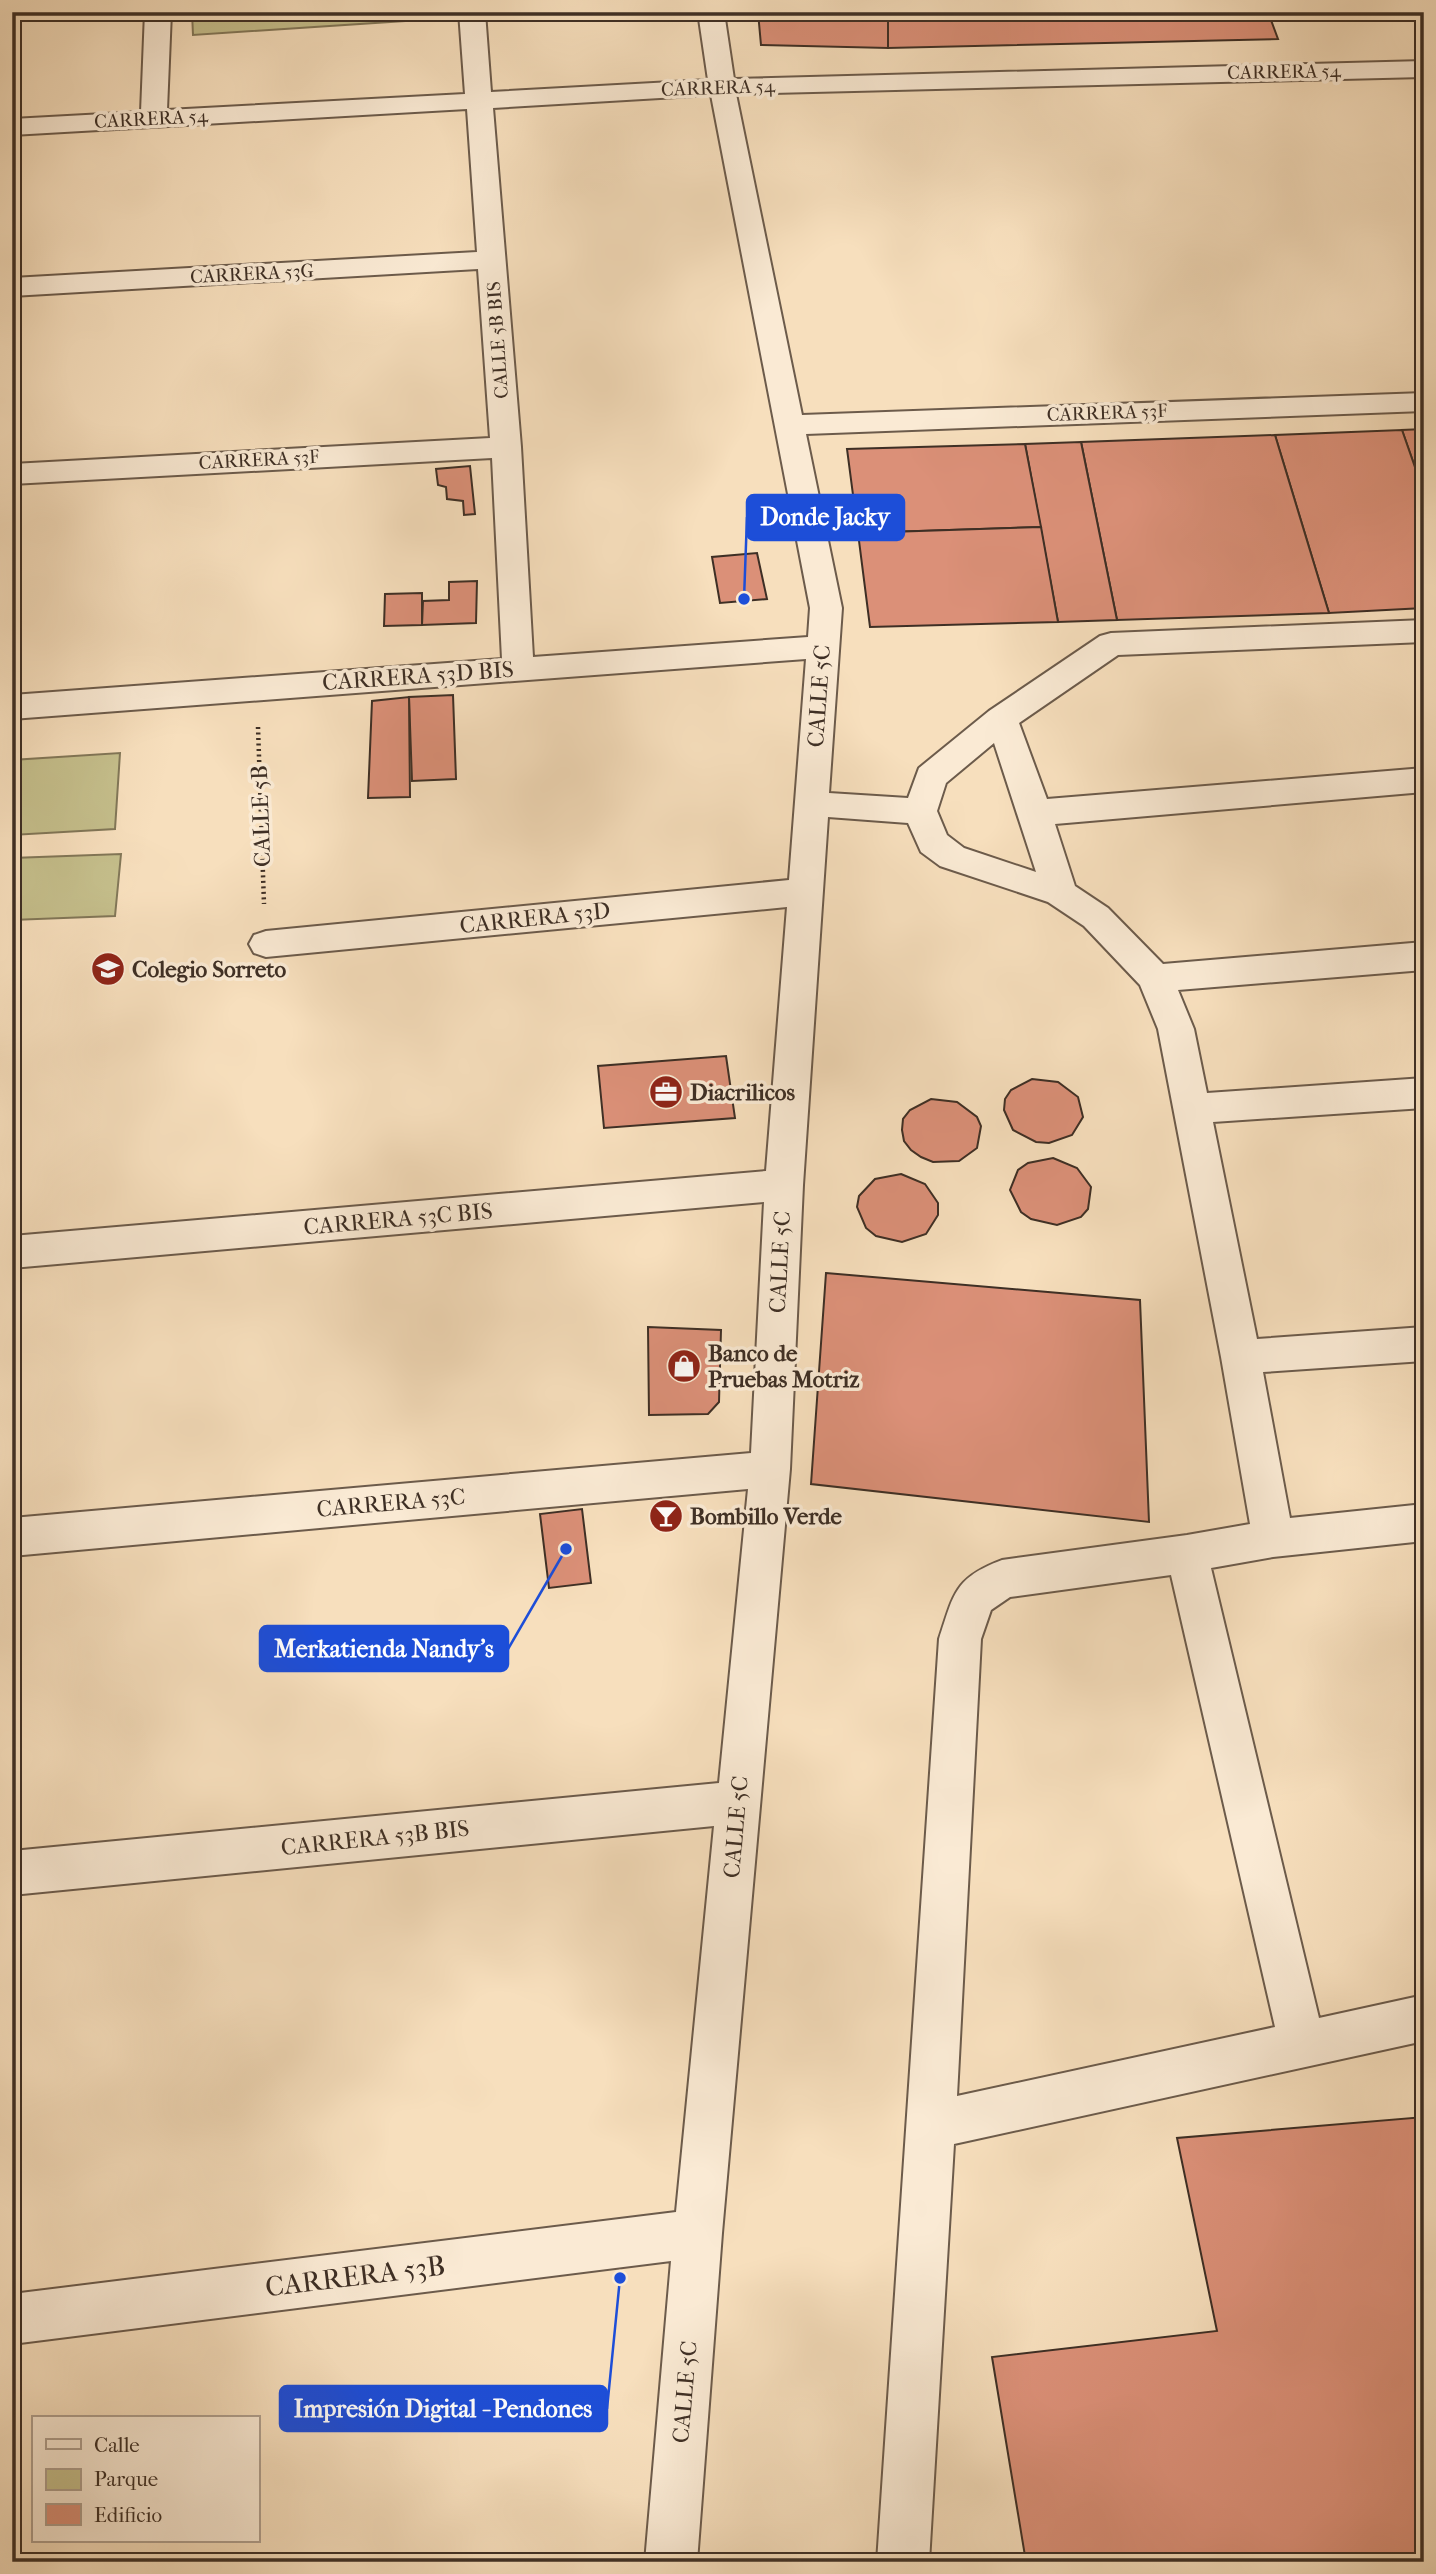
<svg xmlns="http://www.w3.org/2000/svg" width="1436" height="2574" font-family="'IM FELL French Canon',serif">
<rect width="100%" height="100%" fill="#f7dfbd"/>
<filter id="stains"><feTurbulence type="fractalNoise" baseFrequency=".00286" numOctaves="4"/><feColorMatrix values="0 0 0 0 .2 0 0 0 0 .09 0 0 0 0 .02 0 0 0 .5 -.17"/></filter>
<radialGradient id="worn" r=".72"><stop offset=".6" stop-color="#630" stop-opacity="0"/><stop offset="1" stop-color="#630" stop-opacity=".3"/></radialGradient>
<g fill="#c5bf8c" stroke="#827758" stroke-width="2">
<path d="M192,12H435V19L193,35Z"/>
<path d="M120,753L115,829L12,835V760Z"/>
<path d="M121,854L115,916L12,920V858Z"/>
</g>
<g fill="#db9078" stroke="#3e2f25" stroke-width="2">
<path d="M758,12H888V48L761,45Z"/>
<path d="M888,12H1268L1278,39L888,48Z"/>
<path d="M1424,429V493L1402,430Z"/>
<path d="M1402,430L1424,493V608L1329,613L1275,435Z"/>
<path d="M1275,435L1329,613L1117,620L1081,442Z"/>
<path d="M1081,442L1117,620L1058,622L1025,444Z"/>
<path d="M1025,444L1041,527L858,533L847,449Z"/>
<path d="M470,466L475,514L464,515L463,501L447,499L446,487L438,485L436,469Z"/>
<path d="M1041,527L1058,622L870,627L858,533Z"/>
<path d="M757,553L767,599L720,603L712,557Z"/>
<path d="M477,581L476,623L422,625L423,601L449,600V582Z"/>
<path d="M422,593V625L384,626L385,594Z"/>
<path d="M453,695L456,779L412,781L409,697Z"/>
<path d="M409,697L410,797L368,798L372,701Z"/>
<path d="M726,1056L735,1118L604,1128L598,1066Z"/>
<path d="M1032,1079L1058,1082L1078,1097L1083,1117L1072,1135L1049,1143L1036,1142L1013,1130L1004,1110L1005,1099L1011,1090Z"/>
<path d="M931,1099L957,1102L977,1117L981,1126L977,1148L959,1161L933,1162L921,1157L911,1150L904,1141L902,1130L903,1119L910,1110Z"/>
<path d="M1053,1158L1077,1168L1091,1187L1088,1209L1081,1217L1057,1225L1031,1219L1021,1212L1010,1190L1018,1170L1028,1163Z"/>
<path d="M901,1174L925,1184L938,1203V1215L926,1234L902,1242L876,1236L866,1228L857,1207L859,1196L875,1179Z"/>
<path d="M826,1273L1140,1300L1149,1522L811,1484Z"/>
<path d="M648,1327L721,1330L719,1402L708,1414L649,1415Z"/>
<path d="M582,1509L591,1583L549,1588L540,1514Z"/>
<path d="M1424,2117V2562H1026L992,2357L1217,2331L1177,2138Z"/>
</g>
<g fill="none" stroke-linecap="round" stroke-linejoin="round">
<g stroke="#6c5b4b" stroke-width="4">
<path id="minor" d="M145,12H171L167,110L465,94L459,12H485L491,92L708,80L698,12H724L734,79L1424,61V77L736,94L802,415L1424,393V411L806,434L842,608L829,793L908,798L919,768L989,711L1100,636L1111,633L1424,620V642L1118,655L1019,723L1047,799L1424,768V792L1055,824L1075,886L1108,908L1163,964L1424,942V970L1178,990L1194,1029L1207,1093L1424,1078V1108L1213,1122L1257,1339L1424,1327V1361L1263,1372L1290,1518L1424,1504V1541L1273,1557L1211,1568L1319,2018L1424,1995V2041L954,2144L929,2562H877L939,1639C954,1594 954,1578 1002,1560L1187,1535L1250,1524L1221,1357L1158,1029L1140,985L1084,926L1048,902L940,866L921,852L908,823L828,817L803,1185L790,1469L722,2233L697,2562H645L671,2261L12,2344V2294L676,2212L714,1826L12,1895V1851L719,1783L748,1489L12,1556V1518L751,1453L764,1202L12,1268V1236L766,1171L787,907L266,957L254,953L249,944L254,935L266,931L789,880L806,659L12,719V695L502,659L492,458L12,484V464L490,438L478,269L12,296V278L477,252L467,109L12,135V119L141,112ZM711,95L810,608L808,637L533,657L521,447L493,108ZM994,743L1036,872L964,848L947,835L937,811L946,783ZM1171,1575L1275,2027L957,2096L981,1639L991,1610L1010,1597Z"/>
</g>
<path stroke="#3e2f25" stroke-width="4.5" stroke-dasharray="2 3.5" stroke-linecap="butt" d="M258,727L264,904"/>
<use href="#minor" fill="#faead4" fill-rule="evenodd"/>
</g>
<defs>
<g id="school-disc" transform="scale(1.75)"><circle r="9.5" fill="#8f2418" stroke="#faead4"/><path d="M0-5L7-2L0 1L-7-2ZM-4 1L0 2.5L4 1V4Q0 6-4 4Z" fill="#fff"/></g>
<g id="office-disc" transform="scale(1.75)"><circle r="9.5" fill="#8f2418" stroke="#faead4"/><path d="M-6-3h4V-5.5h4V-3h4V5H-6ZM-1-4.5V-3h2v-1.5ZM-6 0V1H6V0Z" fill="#fff"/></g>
<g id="shop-disc" transform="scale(1.75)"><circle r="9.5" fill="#8f2418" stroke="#faead4"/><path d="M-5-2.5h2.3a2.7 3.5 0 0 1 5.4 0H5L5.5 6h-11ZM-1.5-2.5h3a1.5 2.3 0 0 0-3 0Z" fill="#fff"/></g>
<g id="bar-disc" transform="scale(1.75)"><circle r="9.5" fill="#8f2418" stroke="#faead4"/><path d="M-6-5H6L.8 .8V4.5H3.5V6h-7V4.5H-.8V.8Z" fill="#fff"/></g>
</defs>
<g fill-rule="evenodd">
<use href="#school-disc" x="108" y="969"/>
<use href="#office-disc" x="666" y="1092"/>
<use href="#shop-disc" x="684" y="1366"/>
<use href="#bar-disc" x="666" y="1516"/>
</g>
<g text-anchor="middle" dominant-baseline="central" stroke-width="7" stroke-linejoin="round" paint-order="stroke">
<g font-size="19" fill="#3e2f25" stroke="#faead4">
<text transform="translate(1284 72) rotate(-1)">CARRERA 54</text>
<text transform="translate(718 88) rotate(-2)">CARRERA 54</text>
<text transform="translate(151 119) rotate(-3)">CARRERA 54</text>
<text transform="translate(252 274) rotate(-3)">CARRERA 53G</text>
<text transform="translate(498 340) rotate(-94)">CALLE 5B BIS</text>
<text transform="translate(1107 413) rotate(-2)">CARRERA 53F</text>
<text transform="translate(259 460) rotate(-3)">CARRERA 53F</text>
</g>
<g font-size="23" fill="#3e2f25" stroke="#faead4">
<text transform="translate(418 676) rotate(-4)">CARRERA 53D BIS</text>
<text transform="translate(819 696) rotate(-86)">CALLE 5C</text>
<text transform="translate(261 816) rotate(-92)">CALLE 5B</text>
<text transform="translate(535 918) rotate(-6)">CARRERA 53D</text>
<text transform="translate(398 1219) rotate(-5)">CARRERA 53C BIS</text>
<text transform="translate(780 1262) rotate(-87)">CALLE 5C</text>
<text transform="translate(391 1503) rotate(-5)">CARRERA 53C</text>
<text transform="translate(736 1827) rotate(-85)">CALLE 5C</text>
<text transform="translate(375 1838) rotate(-6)">CARRERA 53B BIS</text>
<text transform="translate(685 2392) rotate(-85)">CALLE 5C</text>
</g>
<g font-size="23" font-weight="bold" fill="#3e2f25" stroke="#faead4" text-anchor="start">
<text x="132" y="969">Colegio Sorreto</text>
<text x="690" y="1092">Diacrilicos</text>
<text x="708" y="1353">Banco de<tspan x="708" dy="26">Pruebas Motriz</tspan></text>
<text x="690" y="1516">Bombillo Verde</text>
</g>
<g font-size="28" fill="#3e2f25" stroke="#faead4">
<text transform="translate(355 2276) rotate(-7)">CARRERA 53B</text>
</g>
</g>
<path fill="none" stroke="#1d4ed8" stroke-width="2.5" d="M744 599L747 517M566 1549L508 1649M620 2278L607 2409"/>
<g fill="#1d4ed8" stroke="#faead4" stroke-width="2.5">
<circle cx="744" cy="599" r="7"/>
<circle cx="566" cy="1549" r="7"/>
<circle cx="620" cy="2278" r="7"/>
</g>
<g fill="#1d4ed8" stroke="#1d4ed8" stroke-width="2.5">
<rect x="747" y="495" width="157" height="45" rx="7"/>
<rect x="260" y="1626" width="248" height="45" rx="7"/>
<rect x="280" y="2386" width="327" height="45" rx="7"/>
</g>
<g font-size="24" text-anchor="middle" font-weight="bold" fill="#fff">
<text x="825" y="525">Donde Jacky</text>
<text x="384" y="1657">Merkatienda Nandy's</text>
<text x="443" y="2417">Impresión Digital - Pendones</text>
</g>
<rect width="1436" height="2574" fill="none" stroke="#f7dfbd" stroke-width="42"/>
<rect x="14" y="14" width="1408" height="2546" fill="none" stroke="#3e2f25" stroke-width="3.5"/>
<rect x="21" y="21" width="1394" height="2532" fill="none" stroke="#3e2f25" stroke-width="2"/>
<rect x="32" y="2416" width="228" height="126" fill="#faead4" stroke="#af9f8e" stroke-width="2"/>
<rect x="46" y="2439" width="35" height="10" fill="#faead4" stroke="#af9f8e" stroke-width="2"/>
<text x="94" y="2452" font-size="21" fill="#3e2f25">Calle</text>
<rect x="46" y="2469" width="35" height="21" fill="#c5bf8c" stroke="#af9f8e" stroke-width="2"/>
<text x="94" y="2486" font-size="21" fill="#3e2f25">Parque</text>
<rect x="46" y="2504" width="35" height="21" fill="#db9078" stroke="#af9f8e" stroke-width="2"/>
<text x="94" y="2522" font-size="21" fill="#3e2f25">Edificio</text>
<rect width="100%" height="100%" filter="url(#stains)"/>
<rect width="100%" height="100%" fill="url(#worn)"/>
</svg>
